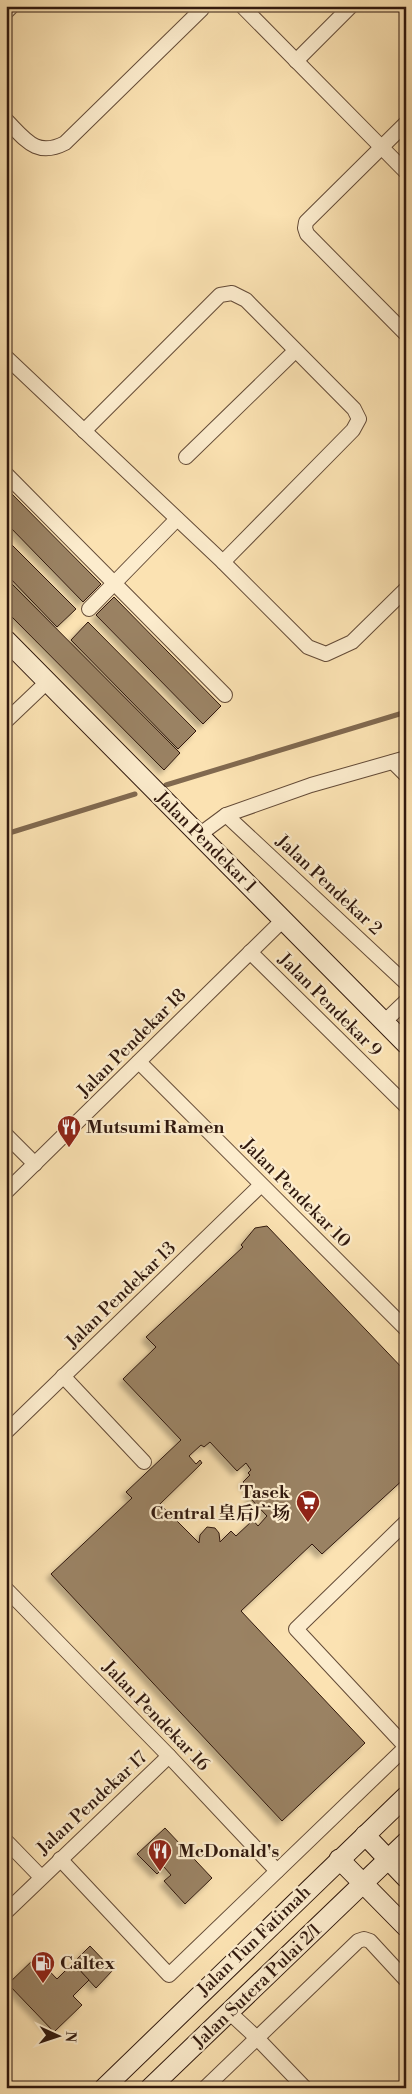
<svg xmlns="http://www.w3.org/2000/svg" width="412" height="2094" font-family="'Libre Bodoni','Noto Serif SC',serif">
<defs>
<filter id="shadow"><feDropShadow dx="-4.5" dy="4.5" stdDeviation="2.5" flood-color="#0004"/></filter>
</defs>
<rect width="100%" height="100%" fill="#fbe2b2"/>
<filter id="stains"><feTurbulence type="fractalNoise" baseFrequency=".004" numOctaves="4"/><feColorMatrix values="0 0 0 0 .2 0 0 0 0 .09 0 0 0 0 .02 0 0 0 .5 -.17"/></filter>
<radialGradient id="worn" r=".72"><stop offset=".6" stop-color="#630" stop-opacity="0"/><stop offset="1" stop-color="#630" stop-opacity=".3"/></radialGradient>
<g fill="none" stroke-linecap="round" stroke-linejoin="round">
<g stroke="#81694f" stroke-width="5">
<path d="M166,785L406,712"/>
<path d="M6,834L135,794"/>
</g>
</g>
<g fill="#9a8263" stroke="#31190e" fill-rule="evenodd" filter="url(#shadow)">
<path d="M6,488L101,584L83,602L6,523Z"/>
<path d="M6,539L76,609L57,627L6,574Z"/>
<path d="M6,578L180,753L164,770L6,611Z"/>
<path d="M114,597L221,706L203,724L96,615Z"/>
<path d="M88,622L196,731L178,749L71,640Z"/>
<path d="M267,1226L406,1372V1477L322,1554L312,1544L241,1611L365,1743L282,1821L51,1574L132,1498L126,1492L181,1440L123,1379L156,1347L146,1337L243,1247L241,1245L255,1228ZM210,1442L237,1471L246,1463L251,1470L248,1473L250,1475L243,1482L253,1493L249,1497L267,1516L258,1526L253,1520L236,1536L231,1531L220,1542L219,1533L215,1528L207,1527L200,1535L199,1543L160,1504L202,1463L200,1460L196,1464L189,1456L201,1445L204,1447Z"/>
<path d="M165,1828L212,1878L185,1904L164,1881L171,1875L164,1867L157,1874L137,1854Z"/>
<path d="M90,1946L113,1970L96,1988L73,1963Z"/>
<path d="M36,1957L57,1979L73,1963L89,1980L73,1996L82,2005L54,2032L8,1984Z"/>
</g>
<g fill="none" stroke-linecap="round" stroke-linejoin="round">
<g stroke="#644b37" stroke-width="16">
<g id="street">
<path d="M242,6L406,172"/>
<path d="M6,12L12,6"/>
<path d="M296,61L351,6"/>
<path d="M6,120C25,139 36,158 65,143L202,9"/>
<path d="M406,123L306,222L305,228L307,234L406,334"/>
<path d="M6,357L223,562L308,647L326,654L352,642L406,589"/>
<path d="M84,431L220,295L232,293L246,300L354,409L359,419L353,430L223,562"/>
<path d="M186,457L295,351"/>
<path d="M6,474L225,695"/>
<path d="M89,609L177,519"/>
<path d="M6,721L47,682"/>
<path d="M393,762L406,775"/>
<path d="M226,815L406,983"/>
<path d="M199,835L226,815L311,785L406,758"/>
<path d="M250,952L406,1106"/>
<path d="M384,1022L406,1001"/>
<path d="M139,1062L406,1329"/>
<path d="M6,1135L35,1164"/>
<path d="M6,1192L283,920"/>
<path d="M63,1376L144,1462"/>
<path d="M6,1432L261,1185"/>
<path d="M6,1589L169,1756L277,1871"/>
<path d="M406,1747L296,1629L406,1522"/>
<path d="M6,1841L41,1877"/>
<path d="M60,1859L169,1975L406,1747"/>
<path d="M6,1912L169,1756"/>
<path d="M229,2012L257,2038L305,2088"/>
<path d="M205,2088L358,1941L364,1939L370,1941L406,1980"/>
</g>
</g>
<g stroke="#31190e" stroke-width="21">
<g id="secondary">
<path d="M6,640L406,1044"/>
<path d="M365,1835L406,1878"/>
<path d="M339,1859L406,1927"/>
<path d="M104,2088L406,1796"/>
<path d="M150,2088L406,1842"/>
</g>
</g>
<use href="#street" stroke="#fceccd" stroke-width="14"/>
<use href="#secondary" stroke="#fceccd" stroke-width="19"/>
</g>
<defs>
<g id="restaurant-pin" transform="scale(1.25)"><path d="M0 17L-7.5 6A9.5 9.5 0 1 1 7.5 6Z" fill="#8f2418" stroke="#fceccd"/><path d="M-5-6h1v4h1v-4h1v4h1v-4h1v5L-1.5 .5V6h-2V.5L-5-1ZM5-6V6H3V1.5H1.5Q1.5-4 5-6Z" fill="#fff"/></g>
<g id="supermarket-pin" transform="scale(1.25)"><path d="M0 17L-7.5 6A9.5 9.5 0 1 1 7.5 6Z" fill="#8f2418" stroke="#fceccd"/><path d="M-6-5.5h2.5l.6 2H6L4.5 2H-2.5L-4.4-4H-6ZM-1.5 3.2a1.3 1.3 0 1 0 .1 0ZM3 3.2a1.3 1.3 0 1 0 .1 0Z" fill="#fff"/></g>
<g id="fuel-pin" transform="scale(1.25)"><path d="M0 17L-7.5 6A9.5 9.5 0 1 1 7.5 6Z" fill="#8f2418" stroke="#fceccd"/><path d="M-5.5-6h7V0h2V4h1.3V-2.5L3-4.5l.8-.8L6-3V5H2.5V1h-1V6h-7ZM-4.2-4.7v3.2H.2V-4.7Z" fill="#fff"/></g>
</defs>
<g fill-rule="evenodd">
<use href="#restaurant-pin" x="69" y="1127"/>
<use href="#supermarket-pin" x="308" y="1502"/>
<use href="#restaurant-pin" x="160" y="1851"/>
<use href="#fuel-pin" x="43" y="1963"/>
</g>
<g text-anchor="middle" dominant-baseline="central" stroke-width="4.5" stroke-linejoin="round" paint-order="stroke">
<g font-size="18" fill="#31190e" stroke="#fceccd">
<text transform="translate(206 842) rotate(45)">Jalan Pendekar 1</text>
<text transform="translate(329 885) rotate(43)">Jalan Pendekar 2</text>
<text transform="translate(330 1005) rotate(45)">Jalan Pendekar 9</text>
<text transform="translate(132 1043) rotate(-45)">Jalan Pendekar 18</text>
<text transform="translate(296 1193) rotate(45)">Jalan Pendekar 10</text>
<text transform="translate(121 1295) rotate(-44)">Jalan Pendekar 13</text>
<text transform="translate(156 1716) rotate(46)">Jalan Pendekar 16</text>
<text transform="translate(92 1803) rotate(-43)">Jalan Pendekar 17</text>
<text transform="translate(254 1941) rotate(-44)">Jalan Tun Fatimah</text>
<text transform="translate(257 1986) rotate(-44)">Jalan Sutera Pulai 2/1</text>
</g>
<g font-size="18" font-weight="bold" fill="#31190e" stroke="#fceccd" text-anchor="start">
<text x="86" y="1127">Mutsumi Ramen</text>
<text x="290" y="1492" text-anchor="end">Tasek<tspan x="290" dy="21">Central 皇后广场</tspan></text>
<text x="178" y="1851">McDonald's</text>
<text x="60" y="1963">Caltex</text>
</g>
</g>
<rect width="412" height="2094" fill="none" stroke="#fbe2b2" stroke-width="25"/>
<rect x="8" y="8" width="397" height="2079" fill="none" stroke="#31190e" stroke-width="2.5"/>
<rect x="12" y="12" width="387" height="2069" fill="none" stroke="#31190e"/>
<g transform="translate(58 2036) rotate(93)" stroke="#fceccd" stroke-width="4" paint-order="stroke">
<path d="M0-4L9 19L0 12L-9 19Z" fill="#31190e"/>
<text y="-8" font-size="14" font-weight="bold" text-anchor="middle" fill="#31190e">N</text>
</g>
<rect width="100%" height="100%" filter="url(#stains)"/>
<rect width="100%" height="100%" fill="url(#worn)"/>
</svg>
